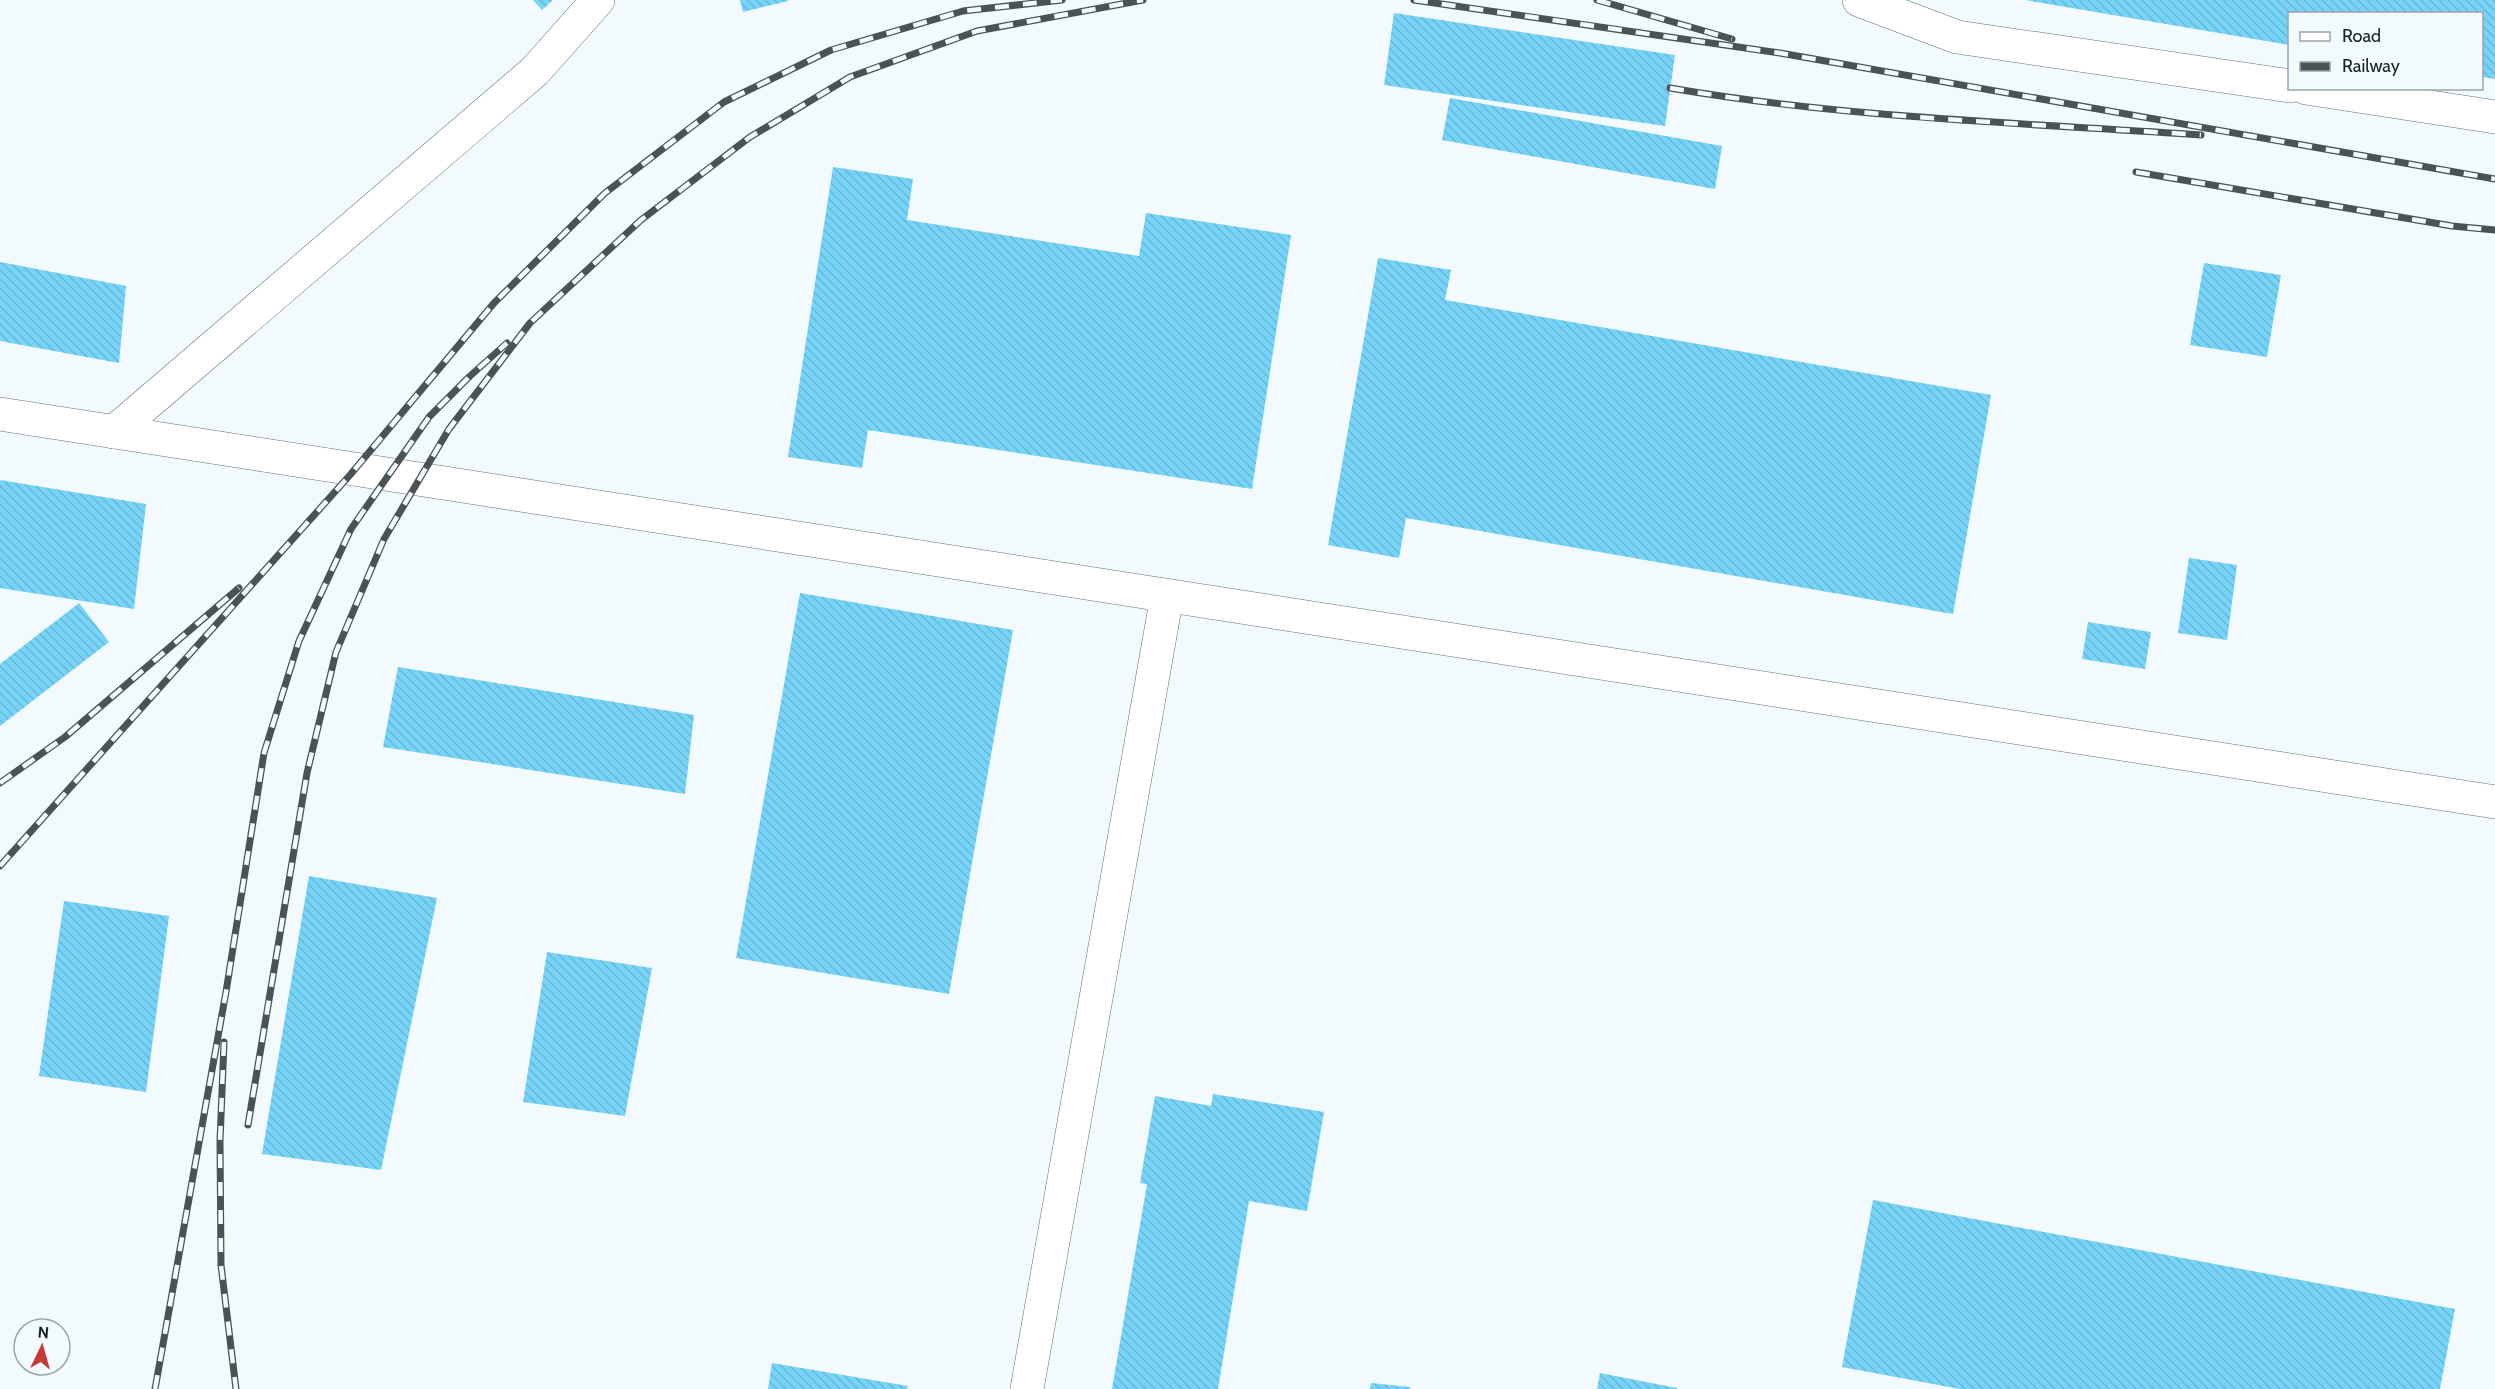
<svg xmlns="http://www.w3.org/2000/svg" width="2495" height="1389" font-family="Cabin,sans-serif">
<defs>
<pattern id="building-back-hatch" width="6" height="6" patternUnits="userSpaceOnUse" patternTransform="scale(1.5)"><rect width="6" height="6" fill="#76d4f8"/><path d="M-1 5l2 2M0 0l6 6M5-1l2 2" fill="none" stroke="#66b6d4"/></pattern>
</defs>
<rect width="100%" height="100%" fill="#f2fafe"/>
<g fill="url(#building-back-hatch)">
<path d="M533,0H553L542,10Z"/>
<path d="M740,0H788V1L743,12Z"/>
<path d="M2025,0H2495V79L2482,77V14H2290V45Z"/>
<path d="M1394,13L1675,55L1665,126L1384,85Z"/>
<path d="M1450,98L1722,146L1715,189L1442,140Z"/>
<path d="M833,167L913,179L907,220L1139,256L1146,213L1291,235L1252,489L868,430L862,468L788,457Z"/>
<path d="M1378,258L1451,270L1445,300L1991,395L1953,614L1406,518L1399,558L1328,545Z"/>
<path d="M0,262L126,286L119,363L0,341Z"/>
<path d="M2204,263L2281,275L2267,357L2190,345Z"/>
<path d="M0,480L146,504L134,609L0,588Z"/>
<path d="M2189,558L2237,565L2227,640L2178,633Z"/>
<path d="M800,593L1013,630L949,994L736,958Z"/>
<path d="M79,603L109,642L0,726V664Z"/>
<path d="M2088,622L2151,632L2145,669L2082,659Z"/>
<path d="M398,667L694,715L685,794L383,747Z"/>
<path d="M309,876L437,898L381,1170L262,1154Z"/>
<path d="M64,901L169,916L146,1092L39,1076Z"/>
<path d="M547,952L652,968L625,1116L523,1102Z"/>
<path d="M1213,1094L1324,1112L1307,1211L1249,1201L1218,1389H1112L1147,1184L1140,1183L1155,1096L1211,1106Z"/>
<path d="M1873,1200L2455,1309L2440,1389H1960L1842,1367Z"/>
<path d="M772,1363L908,1386L907,1389H768Z"/>
<path d="M1600,1373L1677,1388V1389H1597Z"/>
<path d="M1371,1383L1410,1387V1389H1370Z"/>
</g>
<g fill="none" stroke-linecap="round" stroke-linejoin="round">
<g stroke="#607179" stroke-width="34">
<g id="minor">
<path d="M1859,0L1957,37L2290,86"/>
<path d="M2306,88L2495,117"/>
<path d="M0,414L2495,802"/>
<path d="M114,432L535,71L598,0"/>
<path d="M1027,1389L1167,596"/>
</g>
</g>
<use href="#minor" stroke="#fff" stroke-width="33"/>
<g stroke="#4a5255" stroke-width="7">
<g id="rail">
<path d="M1414,0L1780,53L2495,179"/>
<path d="M1597,0L1732,39"/>
<path d="M1670,88C1845,118 2024,123 2201,135"/>
<path d="M2136,172L2452,226L2495,230"/>
<path d="M0,783L65,737L239,588"/>
<path d="M0,866L350,475L494,303L605,193L724,102L831,50L963,11L1062,0"/>
<path d="M224,1042L220,1141L221,1265L236,1389"/>
<path d="M248,1125L307,773L336,652L384,539L449,429L530,323L641,220L750,137L850,77L977,31L1143,0"/>
<path d="M155,1389L226,992L264,753L299,641L351,529L429,417L470,376L507,343"/>
</g>
</g>
<use href="#rail" stroke="#f2fafe" stroke-width="4.5" stroke-dasharray="14" stroke-linecap="butt"/>
</g>
<rect x="2288" y="12" width="195" height="78" fill="#f2fafe" stroke="#9ca3a7" stroke-width="1.5"/>
<rect x="2300" y="32" width="30" height="9" fill="#ffffff" stroke="#9ca3a7" stroke-width="1.5"/>
<text x="2342" y="42" font-size="18" fill="#1a2124">Road</text>
<rect x="2300" y="62" width="30" height="9" fill="#4a5255" stroke="#9ca3a7" stroke-width="1.5"/>
<text x="2342" y="72" font-size="18" fill="#1a2124">Railway</text>
<g transform="translate(42 1347) rotate(5)"><circle r="28" fill="#f2fafe" stroke="#9ca3a7" stroke-width="1.5"/>
<path d="M0-4.5L10 22L0 15L-10 22Z" fill="#c73839"/>
<text y="-9" font-size="16" font-weight="bold" text-anchor="middle" fill="#1a2124">N</text>
</g>
</svg>
